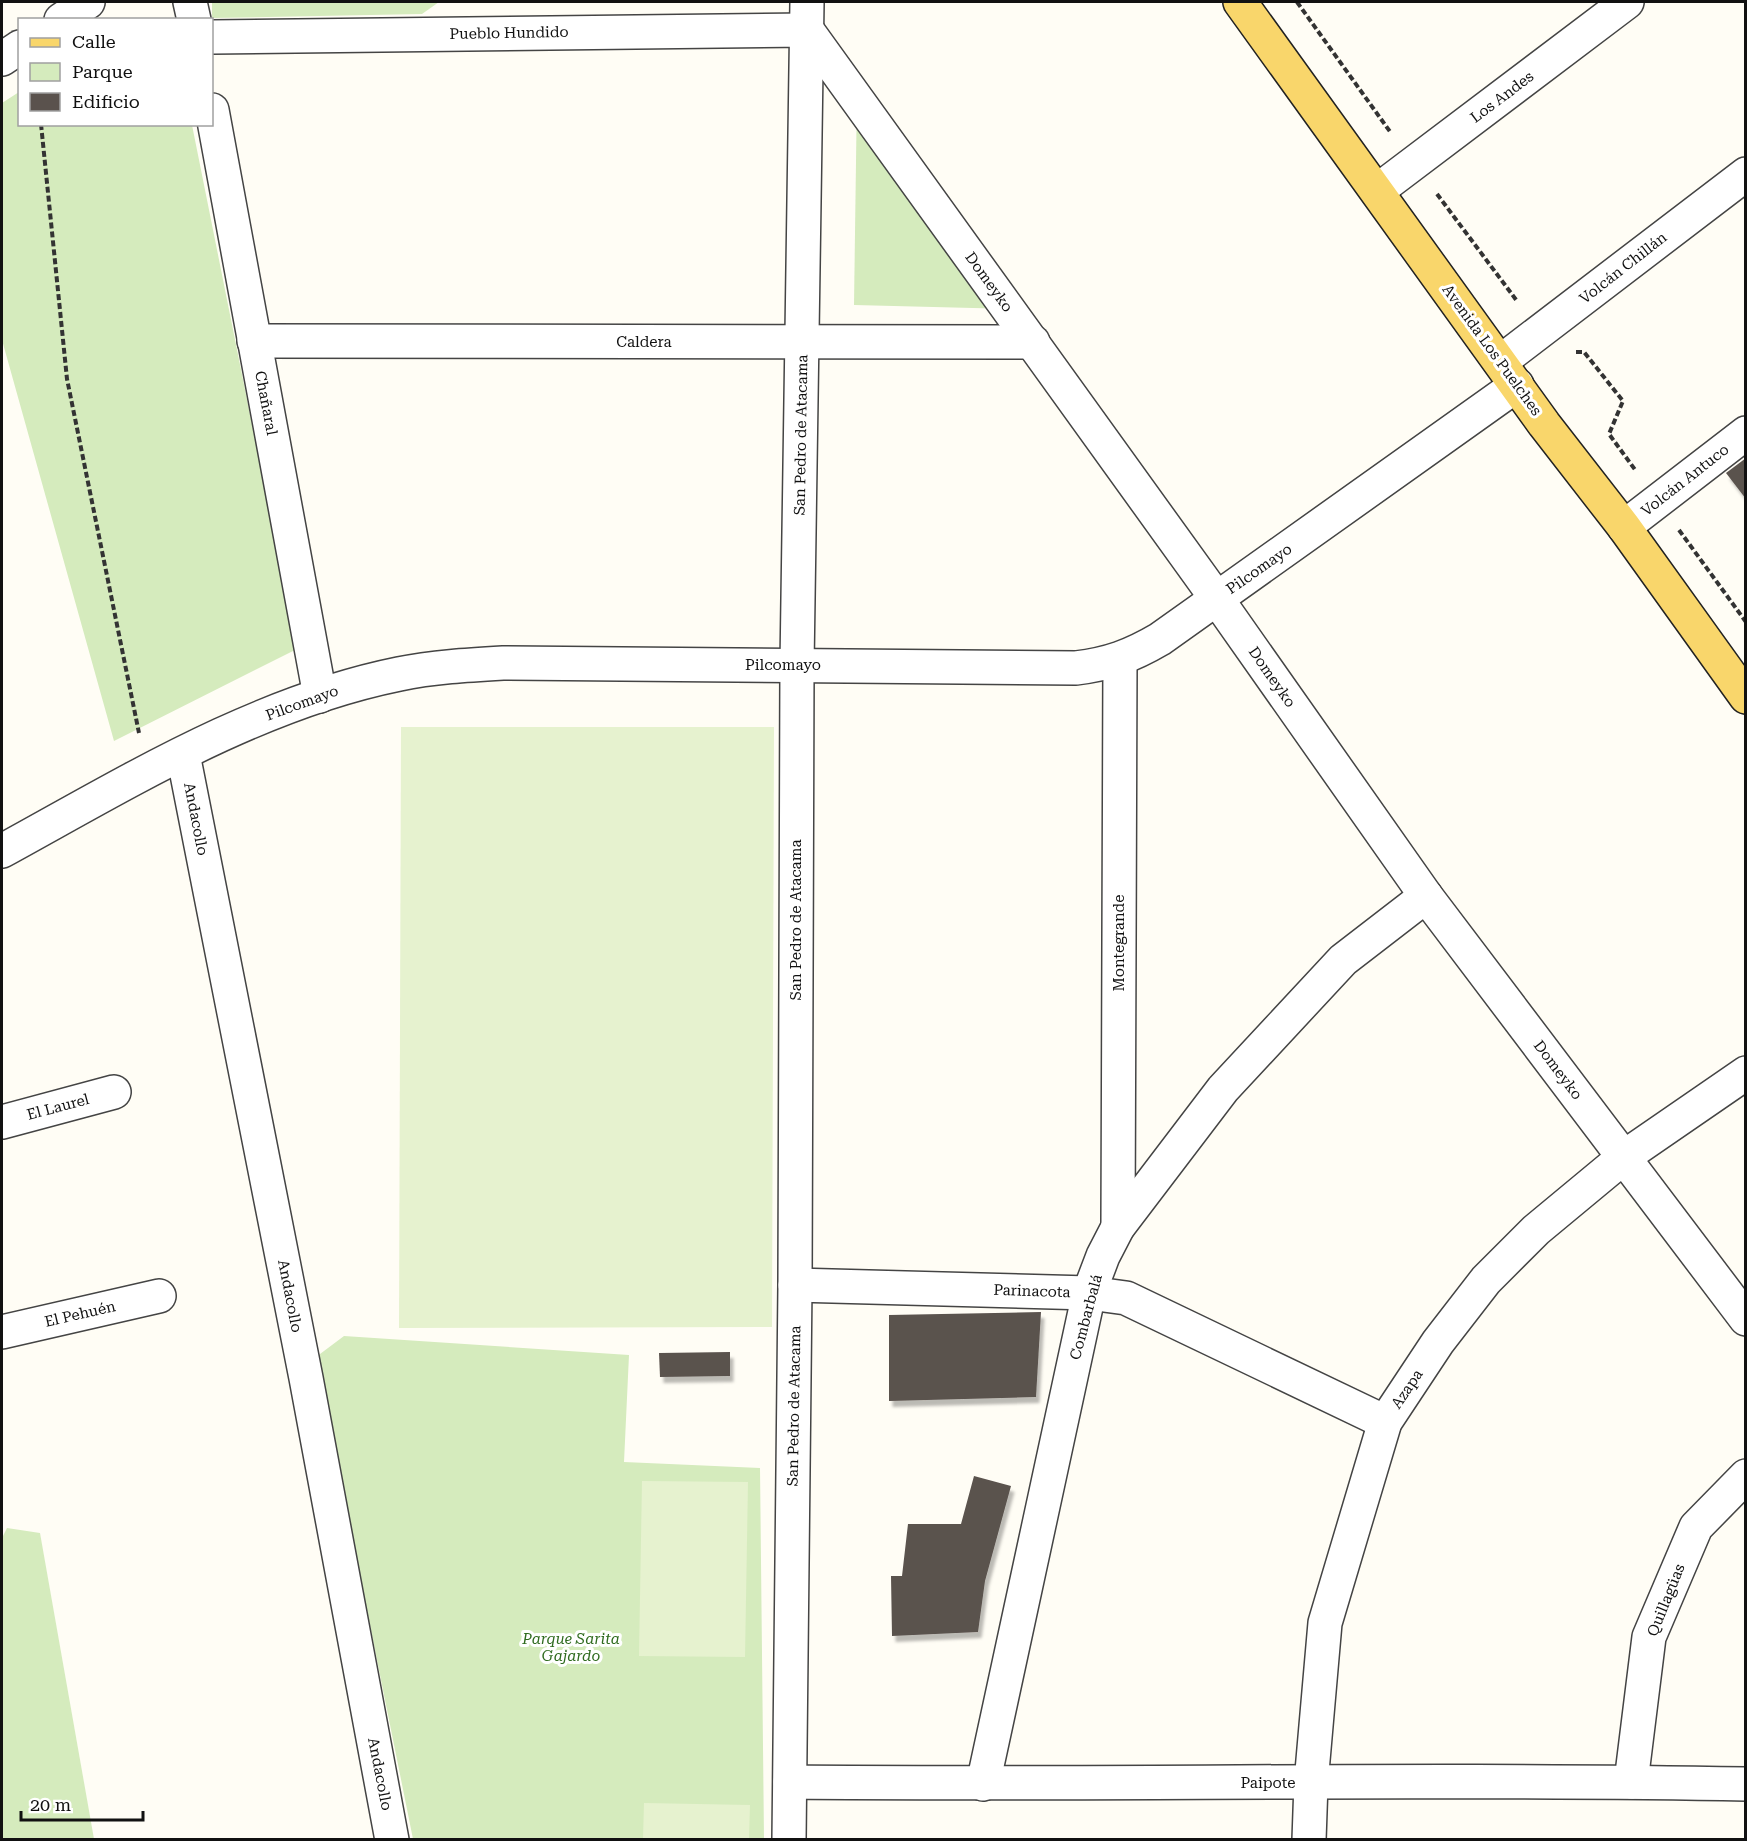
<svg xmlns="http://www.w3.org/2000/svg" width="1747" height="1841" font-family="'Roboto Serif',serif">
<defs>
<filter id="shadow"><feDropShadow dx="3.5" dy="6" stdDeviation="1.5" flood-color="#0004"/></filter>
</defs>
<rect width="100%" height="100%" fill="#fffdf5"/>
<g fill="#d5ebbd">
<path d="M212,2H439L422,14L212,18Z"/>
<path d="M857,91L1013,309L854,305Z"/>
<path d="M19,92L20,124L192,125L297,649L114,741L2,340V103Z"/>
<path d="M344,1336L629,1355L624,1462L760,1468L764,1839H413L316,1357Z"/>
<path d="M7,1528L40,1533L94,1839H2V1538Z"/>
</g>
<g fill="#e6f2cf">
<path d="M401,727H774L772,1327L399,1328Z"/>
<path d="M642,1481L748,1482L745,1657L639,1656Z"/>
<path d="M644,1803L750,1805L749,1839H643Z"/>
</g>
<g fill="#5a524d" filter="url(#shadow)">
<path d="M1746,458V499L1726,473Z"/>
<path d="M1041,1312L1036,1397L889,1401V1315Z"/>
<path d="M730,1352V1376L660,1377L659,1353Z"/>
<path d="M974,1476L1011,1486L985,1581L978,1632L892,1636L891,1576H902L908,1524H961Z"/>
</g>
<g fill="none" stroke-linecap="round" stroke-linejoin="round">
<g stroke="#444" stroke-width="36">
<g id="minor">
<path d="M190,2L194,20"/>
<path d="M61,20L88,2"/>
<path d="M212,37L807,30L1217,599L1426,896L1746,1319"/>
<path d="M2,59L20,47"/>
<path d="M212,110L320,696"/>
<path d="M1377,191L1627,2"/>
<path d="M254,341L1033,342"/>
<path d="M1500,362L1746,174"/>
<path d="M1624,527L1746,433"/>
<path d="M183,754L306,1378L392,1840"/>
<path d="M2,851C128,782 256,703 399,674C433,667 468,665 503,663L1076,668C1109,664 1131,656 1160,639L1517,385"/>
<path d="M2,1122L114,1092"/>
<path d="M1118,1227L1120,659"/>
<path d="M795,1285L1089,1293L1126,1298L1385,1422"/>
<path d="M2,1332L159,1296"/>
<path d="M790,1782C1108,1785 1427,1778 1746,1784"/>
<path d="M1631,1782L1649,1637L1696,1527L1746,1476"/>
<path d="M983,1784L1089,1293L1103,1256L1118,1227L1223,1089L1343,960L1426,896"/>
<path d="M789,1840L795,1285L797,665L807,2"/>
<path d="M1309,1840L1311,1783L1325,1623L1385,1422L1438,1342L1486,1280L1536,1230L1624,1157L1746,1073"/>
</g>
</g>
<g stroke="#222" stroke-width="36">
<path id="major" d="M1240,2L1544,424L1624,527L1746,697"/>
</g>
<g stroke="#333" stroke-width="4" stroke-dasharray="6 3" stroke-linecap="butt">
<path d="M1297,2L1391,133"/>
<path d="M41,124L67,379L139,733"/>
<path d="M1437,194L1517,301"/>
<path d="M1576,352H1584L1623,401L1609,434L1636,471"/>
<path d="M1679,530L1746,622"/>
</g>
<use href="#minor" stroke="#fff" stroke-width="33"/>
<use href="#major" stroke="#f9d66b" stroke-width="33"/>
</g>
<g text-anchor="middle" dominant-baseline="central" stroke-width="6" stroke-linejoin="round" paint-order="stroke">
<g font-size="15" fill="#111" stroke="#fff">
<text transform="translate(509 33) rotate(-1)">Pueblo Hundido</text>
<text transform="translate(1502 97) rotate(-37)">Los Andes</text>
<text transform="translate(1623 268) rotate(-38)">Volcán Chillán</text>
<text transform="translate(989 282) rotate(54)">Domeyko</text>
<text x="644" y="342">Caldera</text>
<text transform="translate(1492 350) rotate(54)">Avenida Los Puelches</text>
<text transform="translate(266 403) rotate(79)">Chañaral</text>
<text transform="translate(801 435) rotate(-89)">San Pedro de Atacama</text>
<text transform="translate(1685 480) rotate(-38)">Volcán Antuco</text>
<text transform="translate(1259 569) rotate(-35)">Pilcomayo</text>
<text x="783" y="665">Pilcomayo</text>
<text transform="translate(1272 677) rotate(55)">Domeyko</text>
<text transform="translate(302 703) rotate(-20)">Pilcomayo</text>
<text transform="translate(196 819) rotate(79)">Andacollo</text>
<text transform="translate(796 920) rotate(-90)">San Pedro de Atacama</text>
<text transform="translate(1119 943) rotate(-90)">Montegrande</text>
<text transform="translate(1558 1070) rotate(53)">Domeyko</text>
<text transform="translate(58 1107) rotate(-15)">El Laurel</text>
<text transform="translate(1032 1291) rotate(2)">Parinacota</text>
<text transform="translate(290 1296) rotate(79)">Andacollo</text>
<text transform="translate(80 1314) rotate(-13)">El Pehuén</text>
<text transform="translate(1086 1317) rotate(-75)">Combarbalá</text>
<text transform="translate(1407 1389) rotate(-56)">Azapa</text>
<text transform="translate(794 1406) rotate(-89)">San Pedro de Atacama</text>
<text transform="translate(1666 1600) rotate(-68)">Quillagüas</text>
<text transform="translate(380 1774) rotate(79)">Andacollo</text>
<text x="1268" y="1783">Paipote</text>
</g>
<g font-size="15" font-style="italic" fill="#2f6b1f" stroke="#fff">
<text x="571" y="1639">Parque Sarita<tspan x="571" dy="17">Gajardo</tspan></text>
</g>
</g>
<rect width="1747" height="1841" fill="none" stroke="#111111" stroke-width="6"/>
<rect x="18" y="18" width="195" height="108" fill="#ffffff" stroke="#a0a0a0" stroke-width="1.5"/>
<rect x="30" y="38" width="30" height="9" fill="#f9d66b" stroke="#a0a0a0" stroke-width="1.5"/>
<text x="72" y="48" font-size="18" fill="#111111">Calle</text>
<rect x="30" y="63" width="30" height="18" fill="#d5ebbd" stroke="#a0a0a0" stroke-width="1.5"/>
<text x="72" y="78" font-size="18" fill="#111111">Parque</text>
<rect x="30" y="93" width="30" height="18" fill="#5a524d" stroke="#a0a0a0" stroke-width="1.5"/>
<text x="72" y="108" font-size="18" fill="#111111">Edificio</text>
<path d="M21 1811v9h122v-9" fill="none" stroke="#111111" stroke-width="3"/>
<text x="30" y="1811" font-size="18" fill="#111111" stroke="#ffffff" stroke-width="4.5" paint-order="stroke">20 m</text>
</svg>
